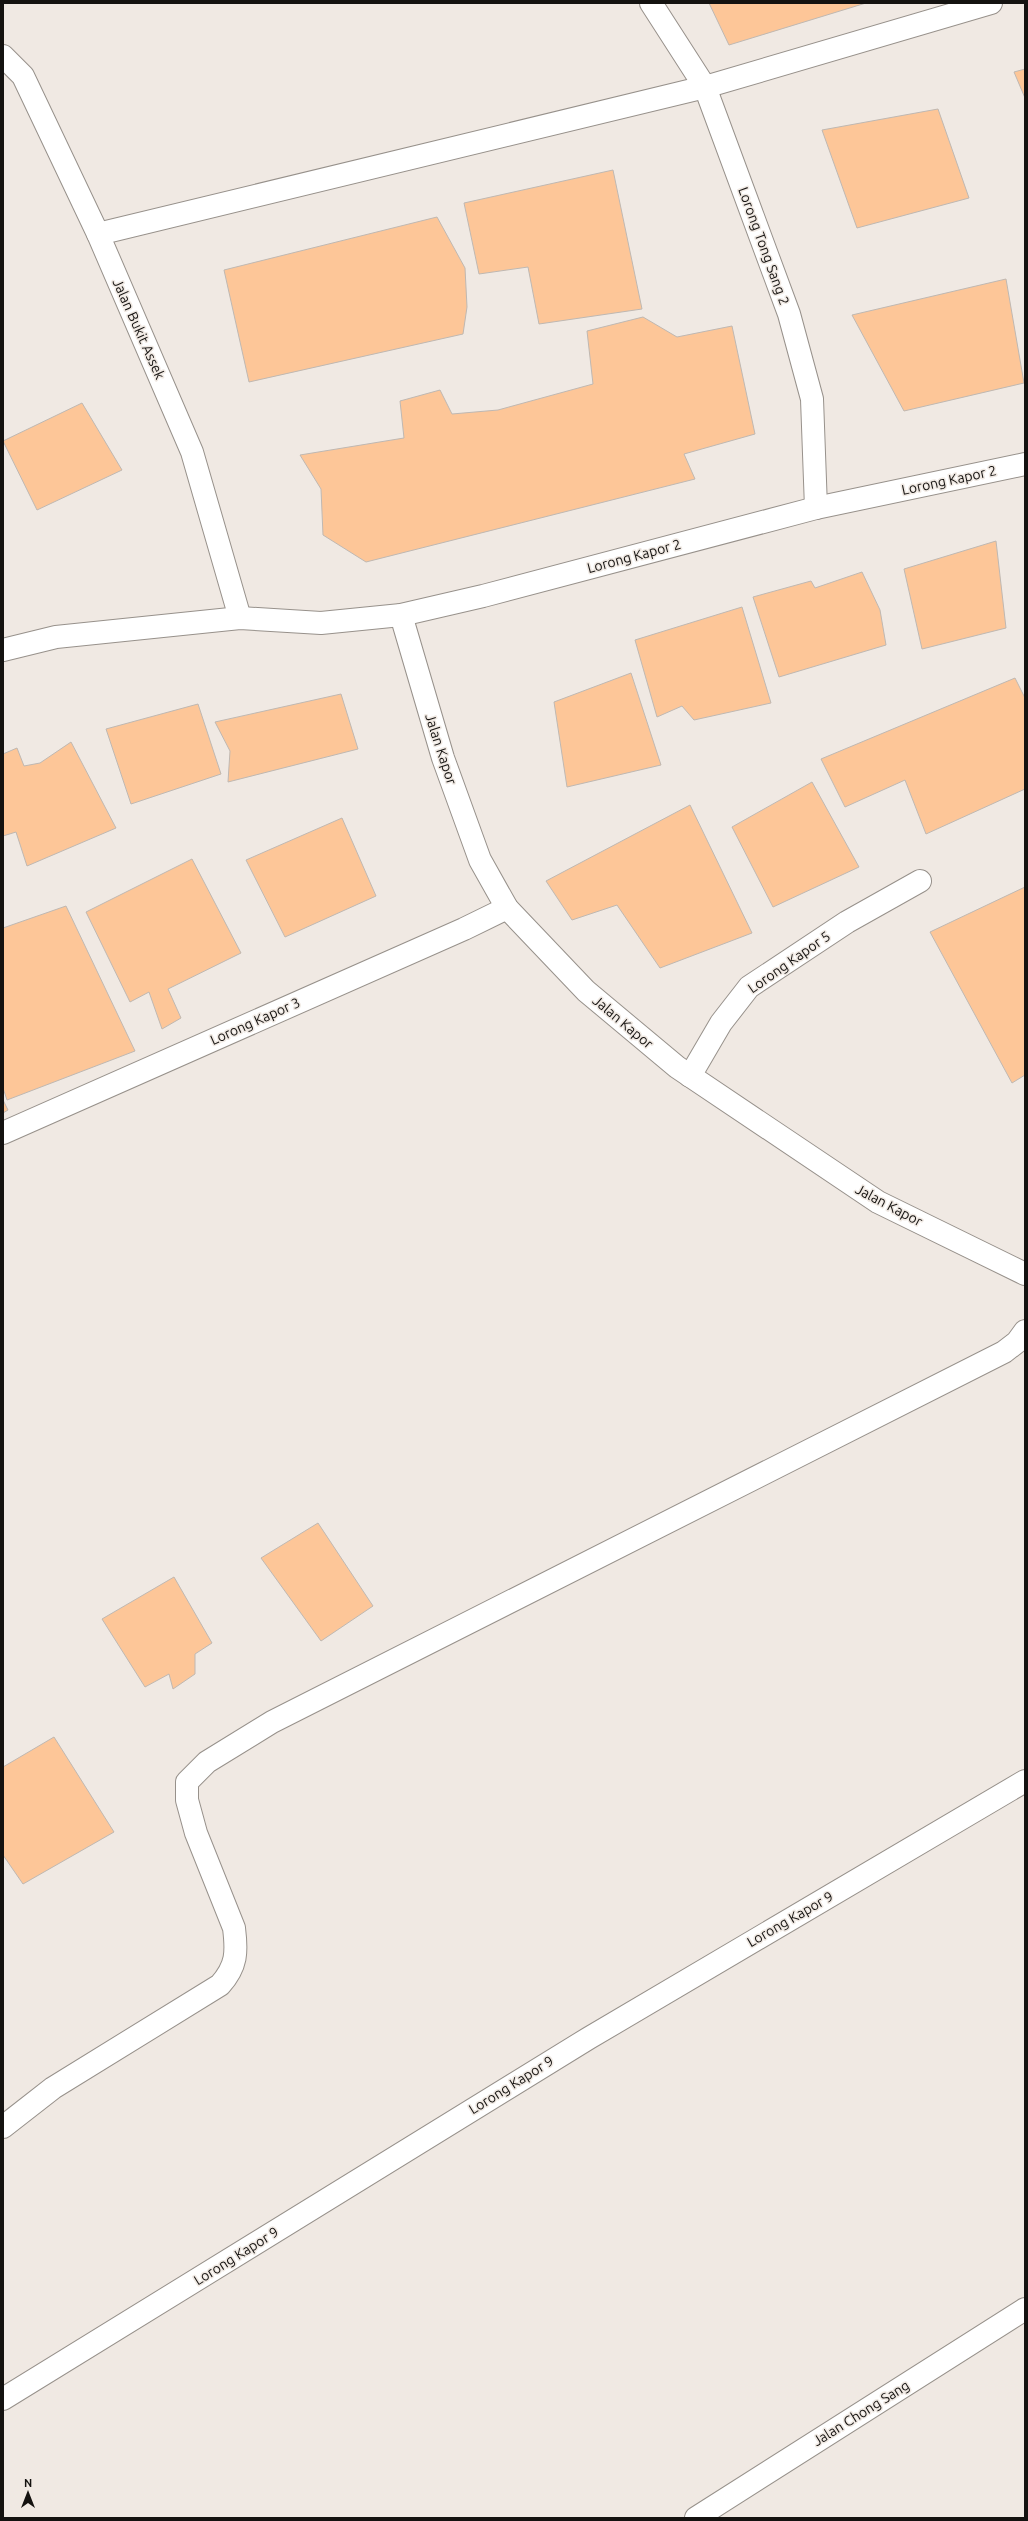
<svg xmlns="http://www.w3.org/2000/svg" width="1028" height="2521" font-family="Ubuntu,sans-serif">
<rect width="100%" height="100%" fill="#f0e9e3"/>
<g fill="#fdc698" stroke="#bfb8b2">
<path d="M709,3H866L729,45Z"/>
<path d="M1025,69V98L1014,72Z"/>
<path d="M938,109L969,198L857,228L822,130Z"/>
<path d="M613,170L642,309L539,324L528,267L479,274L464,203Z"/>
<path d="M437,217L465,268L467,307L463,334L249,382L224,270Z"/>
<path d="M1006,279L1024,383L904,411L852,315Z"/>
<path d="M643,317L677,337L732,326L755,434L684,454L695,479L366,562L323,535L321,489L300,455L404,438L400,401L440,390L452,414L498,410L593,384L587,331Z"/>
<path d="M82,403L122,470L37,510L3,441Z"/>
<path d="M996,541L1006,628L922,649L904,569Z"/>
<path d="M862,572L880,610L886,645L779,677L753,597L811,581L815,588Z"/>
<path d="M742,607L771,703L694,720L682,706L657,717L635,640Z"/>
<path d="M631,673L661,765L567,787L554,702Z"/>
<path d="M1015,678L1025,698V789L926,834L905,780L845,807L821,759Z"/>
<path d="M341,694L358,749L228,782L230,751L215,722Z"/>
<path d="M198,704L221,774L131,804L106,729Z"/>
<path d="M71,742L116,828L27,866L16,832L3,836V754L17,748L24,766L40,763Z"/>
<path d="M812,782L859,867L773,907L732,827Z"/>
<path d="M690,805L752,933L660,968L617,905L572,920L546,881Z"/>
<path d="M342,818L376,896L285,937L246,860Z"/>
<path d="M192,859L241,953L168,989L181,1018L162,1029L149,992L130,1002L86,912Z"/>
<path d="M1025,887V1075L1012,1083L930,932Z"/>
<path d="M66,906L135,1051L7,1100L3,1088V928Z"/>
<path d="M3,1100L8,1110L3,1113Z"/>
<path d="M318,1523L373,1606L321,1641L261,1558Z"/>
<path d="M174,1577L212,1643L195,1654V1674L173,1689L169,1674L145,1687L102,1619Z"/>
<path d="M54,1737L114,1832L23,1884L3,1855V1767Z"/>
</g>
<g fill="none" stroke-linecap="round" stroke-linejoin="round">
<g stroke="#97918b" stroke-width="24">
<g id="street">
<path d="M651,3L705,87L789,314L812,399L816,508"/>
<path d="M3,56L23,76L98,234L192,452L240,618"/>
<path d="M98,234L705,87L991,3"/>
<path d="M401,615L443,758L480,860L507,908L586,991L677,1067L878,1202L1025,1274"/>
<path d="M3,650L56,637L240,618L321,623L401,615L483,596L816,508L1025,464"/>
<path d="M690,1076L721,1023L749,987L847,922L920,881"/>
<path d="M3,1133L464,929L507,908"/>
<path d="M3,2127L53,2088L220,1985C237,1966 237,1952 234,1928L196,1833L187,1800V1782L207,1762L272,1722L1004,1352L1017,1342L1025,1331"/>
<path d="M3,2399L589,2038L1025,1781"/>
<path d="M696,2518L1025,2309"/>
</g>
</g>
<use href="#street" stroke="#fff" stroke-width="22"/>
</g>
<g text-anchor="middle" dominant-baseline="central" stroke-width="3" stroke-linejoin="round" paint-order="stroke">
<g font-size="14" fill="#141210" stroke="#f0e9e3">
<text transform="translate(764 246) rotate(70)">Lorong Tong Sang 2</text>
<text transform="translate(139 329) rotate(66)">Jalan Bukit Assek</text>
<text transform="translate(949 480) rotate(-12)">Lorong Kapor 2</text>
<text transform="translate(634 556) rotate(-15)">Lorong Kapor 2</text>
<text transform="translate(441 749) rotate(72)">Jalan Kapor</text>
<text transform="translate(789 962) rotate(-35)">Lorong Kapor 5</text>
<text transform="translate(255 1021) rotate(-24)">Lorong Kapor 3</text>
<text transform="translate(623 1022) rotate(40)">Jalan Kapor</text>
<text transform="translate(889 1205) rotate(28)">Jalan Kapor</text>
<text transform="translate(790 1919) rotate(-30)">Lorong Kapor 9</text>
<text transform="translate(511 2085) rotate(-32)">Lorong Kapor 9</text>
<text transform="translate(236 2256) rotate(-32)">Lorong Kapor 9</text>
<text transform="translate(861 2413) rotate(-32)">Jalan Chong Sang</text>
</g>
</g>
<rect width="1028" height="2521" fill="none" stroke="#141210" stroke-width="8"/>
<g transform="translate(28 2493)" stroke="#f0e9e3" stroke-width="3" paint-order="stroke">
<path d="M0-3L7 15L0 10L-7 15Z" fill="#141210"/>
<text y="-6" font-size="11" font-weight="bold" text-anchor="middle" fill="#141210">N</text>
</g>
</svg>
